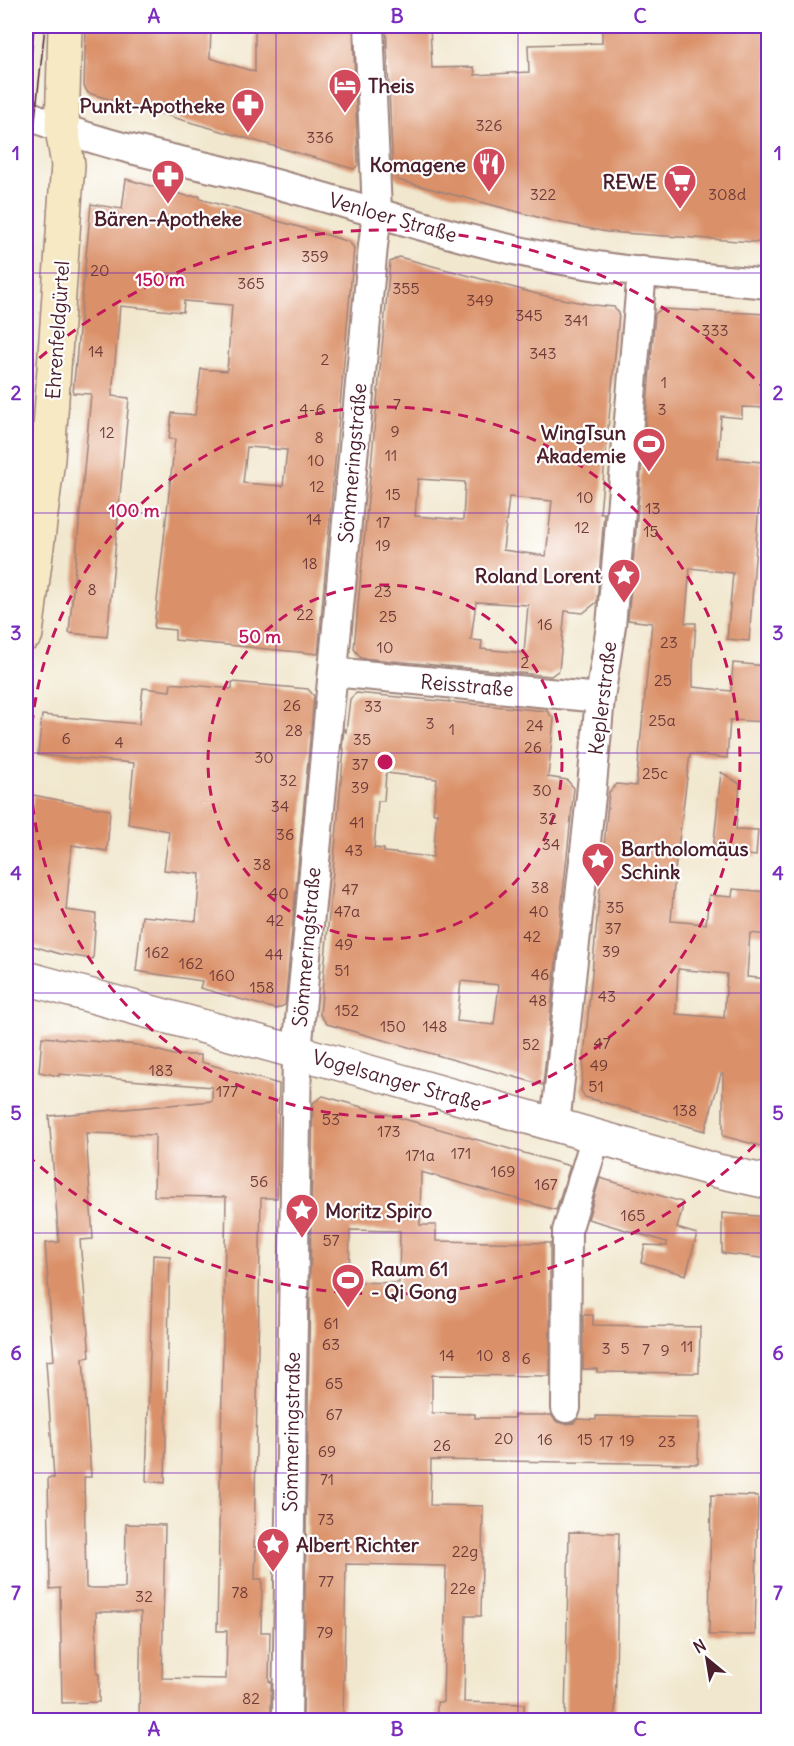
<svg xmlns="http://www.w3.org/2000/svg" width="794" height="1746" font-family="Delius,sans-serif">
<rect width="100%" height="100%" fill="#fff"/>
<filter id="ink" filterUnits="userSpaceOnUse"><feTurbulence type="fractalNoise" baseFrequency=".0167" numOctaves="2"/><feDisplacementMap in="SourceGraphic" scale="12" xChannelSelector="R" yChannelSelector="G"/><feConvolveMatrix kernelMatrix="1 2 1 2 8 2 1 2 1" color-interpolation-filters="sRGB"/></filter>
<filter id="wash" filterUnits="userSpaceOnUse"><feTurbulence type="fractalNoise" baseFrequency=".008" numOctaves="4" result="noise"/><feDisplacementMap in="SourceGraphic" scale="24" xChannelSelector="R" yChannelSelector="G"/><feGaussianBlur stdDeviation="1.35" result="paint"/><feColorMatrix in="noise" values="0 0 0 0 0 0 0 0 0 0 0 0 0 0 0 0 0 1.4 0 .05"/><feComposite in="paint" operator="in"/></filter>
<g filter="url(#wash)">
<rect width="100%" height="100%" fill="#f1e7ce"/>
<g id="blocks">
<g fill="#da9068" fill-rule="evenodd">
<path d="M86,26H211L210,58L255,72V26H353L358,165L354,169L88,93L84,86Z"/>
<path d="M386,26H430L432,68L474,67L475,75L529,72L528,45L602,43V26H768V243L607,232L556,222L398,180L393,174Z"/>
<path d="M126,179L187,196H200V199L327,235L349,242L354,248L318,654L175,640V630L154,628L175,439H169L172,413L195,415L201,369L227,371L232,305L184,301L183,312L120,306L112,396L129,398L107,637L69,633L91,394L73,393L91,204L122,209ZM247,447L287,450L283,486L243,483Z"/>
<path d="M399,257L541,295L594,305L614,307L619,313L600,513H604L597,602L583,613L565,611L559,670L551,676L361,658L354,649L390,262ZM418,479L465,482L463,520L415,516ZM509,497L552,501L546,556L503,550ZM476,602L528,605L524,653L481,649L482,641L471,640Z"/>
<path d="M661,309L768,314V408L742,407V418L721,416L718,458L762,462L749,641L727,639L733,573L690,568L685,623H696L693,666V687L731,691L733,663L768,666V722L730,720L727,758L690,754L678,848H677L671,921L706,924L709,895L732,897L733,889L768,892V935L750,933L747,977L768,979V1148L723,1136V1074H721L705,1131L585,1097L581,1090L609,792L617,784L636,786L652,623L628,620L655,314ZM678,969L727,974L724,1018L676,1014Z"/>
<path d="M232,682L308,689L314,696L285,1005L276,1009L200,988L202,981L136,971L142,916L196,921L200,874L164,870L169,831L128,824L134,763L38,755L42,715L139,724L143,688L170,691L171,683L232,689Z"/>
<path d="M356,693L547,711L554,719L548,777L567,780L574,788L543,1085L327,1024L320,1015L344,749L342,748L344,729L346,732L350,699ZM386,773L437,779L433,813H437L433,857L384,852V849L374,848L378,801H384ZM461,981L499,985L494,1025L457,1021Z"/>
<path d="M721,772L740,784L736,829L758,830L756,856L713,851Z"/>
<path d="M33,795L110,810L107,851L72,845L66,910L96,914L93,959L60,954L26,944V858Z"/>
<path d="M42,1037L138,1045L174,1055H201V1062L279,1084L277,1198H261L254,1547H256L255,1579H262L261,1632H270L269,1681L271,1682V1720H139L141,1612H96L97,1674H99V1702L62,1703L60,1588L50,1589L48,1478H54L46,1361L54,1360L45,1243L59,1242L49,1116L212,1101V1087L59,1074V1076L39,1072ZM86,1133L155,1135L154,1196L226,1197L217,1631H227L226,1679L162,1678L165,1525L126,1524L125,1588H86L84,1477H91L83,1358L90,1357L80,1240L93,1239Z"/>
<path d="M323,1096L570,1166L556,1210L421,1172L420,1225H436V1241L550,1243V1376L432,1375V1413L475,1414V1418H514V1415H551L557,1422L565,1424L574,1423L577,1419L596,1420V1416L699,1418L698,1464L431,1460L430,1505L483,1506L481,1616H466L464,1702L524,1704V1720H437V1702H443L446,1566L346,1564L343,1720H303L313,1103ZM350,1230L400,1231L399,1283L349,1282Z"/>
<path d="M600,1178L682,1202V1210L677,1228L697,1234L686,1275L641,1262L645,1245L667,1246V1242L588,1219Z"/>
<path d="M722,1213L768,1217V1259L722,1253Z"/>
<path d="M153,1255L170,1256L165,1483L146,1481Z"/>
<path d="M583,1315H593V1325L700,1327L699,1373L597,1372V1369H583Z"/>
<path d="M711,1495L758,1496L755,1635H709Z"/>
<path d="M569,1532L619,1533L615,1720H565Z"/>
</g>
</g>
</g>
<g filter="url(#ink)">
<use href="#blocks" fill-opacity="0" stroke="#9e837c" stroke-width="1.5"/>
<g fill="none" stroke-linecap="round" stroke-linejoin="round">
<g stroke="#9e837c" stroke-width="32">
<g id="minor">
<path d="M26,114C100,147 179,159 257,179C363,206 466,244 574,262C638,274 704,277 768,284"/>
<path d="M333,672L600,698"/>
<path d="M555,1125L591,796L600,698L611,626L642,271"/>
<path d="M566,1408L567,1231L596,1136"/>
<path d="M287,1720L297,1052L373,246L377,212L369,26"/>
</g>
</g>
<g stroke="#9e837c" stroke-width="36">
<path id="tertiary" d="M26,978L355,1068L718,1171L768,1182"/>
</g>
<g stroke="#9e837c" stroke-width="36">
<path id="secondary" d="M26,634L48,459L65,204L68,165L62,129L65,26"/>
</g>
<use href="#minor" stroke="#fff" stroke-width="28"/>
<use href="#tertiary" stroke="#fff" stroke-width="33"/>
<use href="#secondary" stroke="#f6e9c3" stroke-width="33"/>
<g stroke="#4a1f2b" stroke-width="1.5">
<path d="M26,108L34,26"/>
<path d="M26,204L45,26"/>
</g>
</g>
</g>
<path fill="none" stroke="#7b2cbf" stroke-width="1.5" stroke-opacity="0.55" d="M276,26V1720M518,26V1720M26,273H768M26,513H768M26,753H768M26,993H768M26,1233H768M26,1473H768"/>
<g fill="none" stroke="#c2185b" stroke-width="3" stroke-dasharray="10 8">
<circle cx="385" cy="762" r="177"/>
<circle cx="385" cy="762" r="355"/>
<path d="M768 1132A532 532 0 0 1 26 1154M26 370A532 532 0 0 1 768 392"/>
</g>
<defs>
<g id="hotel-pin" transform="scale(1.725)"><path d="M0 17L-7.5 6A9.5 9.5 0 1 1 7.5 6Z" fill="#d1495b" stroke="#fff"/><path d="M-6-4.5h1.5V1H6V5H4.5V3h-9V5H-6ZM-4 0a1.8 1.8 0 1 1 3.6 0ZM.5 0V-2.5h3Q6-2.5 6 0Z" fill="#fff"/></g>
<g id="pharmacy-pin" transform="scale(1.725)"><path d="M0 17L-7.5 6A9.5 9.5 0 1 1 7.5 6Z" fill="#d1495b" stroke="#fff"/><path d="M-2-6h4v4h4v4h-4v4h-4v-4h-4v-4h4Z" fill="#fff"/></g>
<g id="restaurant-pin" transform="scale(1.725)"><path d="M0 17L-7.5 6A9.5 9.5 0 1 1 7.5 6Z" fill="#d1495b" stroke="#fff"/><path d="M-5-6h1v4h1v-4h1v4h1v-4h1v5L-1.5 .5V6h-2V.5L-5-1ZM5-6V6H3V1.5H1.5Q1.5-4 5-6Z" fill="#fff"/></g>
<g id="supermarket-pin" transform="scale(1.725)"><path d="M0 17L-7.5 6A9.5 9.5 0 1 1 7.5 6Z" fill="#d1495b" stroke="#fff"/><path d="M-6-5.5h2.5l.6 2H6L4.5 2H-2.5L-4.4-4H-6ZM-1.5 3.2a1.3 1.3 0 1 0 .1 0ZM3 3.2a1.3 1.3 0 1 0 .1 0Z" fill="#fff"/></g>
<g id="stadium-pin" transform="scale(1.725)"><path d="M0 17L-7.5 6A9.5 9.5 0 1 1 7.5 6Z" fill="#d1495b" stroke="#fff"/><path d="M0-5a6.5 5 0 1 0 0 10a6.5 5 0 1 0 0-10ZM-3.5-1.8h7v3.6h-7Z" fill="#fff"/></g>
<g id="sight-pin" transform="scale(1.725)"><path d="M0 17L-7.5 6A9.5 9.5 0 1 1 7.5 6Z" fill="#d1495b" stroke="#fff"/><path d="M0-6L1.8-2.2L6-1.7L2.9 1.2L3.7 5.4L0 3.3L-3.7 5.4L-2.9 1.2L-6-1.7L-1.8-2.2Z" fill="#fff"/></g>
</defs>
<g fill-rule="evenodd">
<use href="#hotel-pin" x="345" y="85"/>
<use href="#pharmacy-pin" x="248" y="105"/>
<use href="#restaurant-pin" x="489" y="164"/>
<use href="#pharmacy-pin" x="168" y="176"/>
<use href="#supermarket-pin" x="680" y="181"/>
<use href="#stadium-pin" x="649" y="444"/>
<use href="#sight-pin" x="624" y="575"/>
<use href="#sight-pin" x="598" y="859"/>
<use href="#sight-pin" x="302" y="1210"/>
<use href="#stadium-pin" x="348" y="1280"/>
<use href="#sight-pin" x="273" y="1544"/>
</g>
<g text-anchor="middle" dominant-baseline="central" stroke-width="4.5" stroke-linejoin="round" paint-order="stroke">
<g font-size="16" fill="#6e3b3a">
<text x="489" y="125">326</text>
<text x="320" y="137">336</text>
<text x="543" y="194">322</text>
<text x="727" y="194">308d</text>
<text x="315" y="256">359</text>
<text x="100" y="270">20</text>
<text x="251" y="283">365</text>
<text x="406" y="288">355</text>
<text x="480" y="300">349</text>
<text x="529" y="315">345</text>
<text x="576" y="320">341</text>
<text x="715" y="330">333</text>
<text x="96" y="351">14</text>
<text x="543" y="353">343</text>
<text x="325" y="359">2</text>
<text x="664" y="382">1</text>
<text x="397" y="404">7</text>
<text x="312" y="409">4-6</text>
<text x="662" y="409">3</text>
<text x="395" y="431">9</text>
<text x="107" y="432">12</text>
<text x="319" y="437">8</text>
<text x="391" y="455">11</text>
<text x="316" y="460">10</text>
<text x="317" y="486">12</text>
<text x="393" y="494">15</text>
<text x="585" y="497">10</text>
<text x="653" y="508">13</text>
<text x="314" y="519">14</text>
<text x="383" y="522">17</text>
<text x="582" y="527">12</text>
<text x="651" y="531">15</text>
<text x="383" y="545">19</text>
<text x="310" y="563">18</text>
<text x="92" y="589">8</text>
<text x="383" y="591">23</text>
<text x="305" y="614">22</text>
<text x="388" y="616">25</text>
<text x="545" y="624">16</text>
<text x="669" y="642">23</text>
<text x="385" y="647">10</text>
<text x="525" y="662">2</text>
<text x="663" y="680">25</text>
<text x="292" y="705">26</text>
<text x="373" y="706">33</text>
<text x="662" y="720">25a</text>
<text x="430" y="723">3</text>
<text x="535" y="725">24</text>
<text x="452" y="729">1</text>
<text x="294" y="730">28</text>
<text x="66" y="738">6</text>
<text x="362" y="739">35</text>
<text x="119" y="742">4</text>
<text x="533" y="747">26</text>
<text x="264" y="757">30</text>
<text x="360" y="764">37</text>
<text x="655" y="773">25c</text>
<text x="288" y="780">32</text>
<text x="360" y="787">39</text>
<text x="542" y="790">30</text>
<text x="280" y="806">34</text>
<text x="548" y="818">32</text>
<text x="357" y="822">41</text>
<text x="285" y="834">36</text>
<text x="551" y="844">34</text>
<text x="354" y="850">43</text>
<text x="262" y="864">38</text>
<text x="540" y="887">38</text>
<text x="350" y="889">47</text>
<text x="279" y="893">40</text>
<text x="615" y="907">35</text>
<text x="347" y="911">47a</text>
<text x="539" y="911">40</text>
<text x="275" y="920">42</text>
<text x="613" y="928">37</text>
<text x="532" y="936">42</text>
<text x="344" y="944">49</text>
<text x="611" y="951">39</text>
<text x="157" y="952">162</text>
<text x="274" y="954">44</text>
<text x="191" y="963">162</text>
<text x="342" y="970">51</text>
<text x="540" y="974">46</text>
<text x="222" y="975">160</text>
<text x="262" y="987">158</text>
<text x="607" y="996">43</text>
<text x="538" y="1000">48</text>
<text x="347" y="1010">152</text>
<text x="393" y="1026">150</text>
<text x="435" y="1026">148</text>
<text x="602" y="1043">47</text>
<text x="531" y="1044">52</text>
<text x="599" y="1065">49</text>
<text x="161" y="1070">183</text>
<text x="596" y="1086">51</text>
<text x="227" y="1091">177</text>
<text x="685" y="1110">138</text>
<text x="331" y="1119">53</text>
<text x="389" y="1131">173</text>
<text x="461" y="1153">171</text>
<text x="420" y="1155">171a</text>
<text x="503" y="1171">169</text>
<text x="259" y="1181">56</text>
<text x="546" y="1184">167</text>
<text x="633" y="1215">165</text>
<text x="331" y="1240">57</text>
<text x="331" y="1323">61</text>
<text x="331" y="1344">63</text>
<text x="687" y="1346">11</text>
<text x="606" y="1348">3</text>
<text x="625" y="1348">5</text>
<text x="646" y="1349">7</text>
<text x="665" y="1350">9</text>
<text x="447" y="1355">14</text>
<text x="485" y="1355">10</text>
<text x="506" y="1356">8</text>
<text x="526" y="1358">6</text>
<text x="334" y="1383">65</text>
<text x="334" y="1414">67</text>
<text x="504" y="1438">20</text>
<text x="545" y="1439">16</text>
<text x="585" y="1439">15</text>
<text x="627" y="1440">19</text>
<text x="606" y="1441">17</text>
<text x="667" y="1441">23</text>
<text x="442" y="1445">26</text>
<text x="327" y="1451">69</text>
<text x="327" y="1479">71</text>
<text x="326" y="1519">73</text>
<text x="465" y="1551">22g</text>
<text x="326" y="1581">77</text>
<text x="463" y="1588">22e</text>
<text x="240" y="1592">78</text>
<text x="144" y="1596">32</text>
<text x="325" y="1632">79</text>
<text x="251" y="1698">82</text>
</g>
<g font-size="20" font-weight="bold" fill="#4a1f2b" stroke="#fff" text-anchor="start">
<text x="368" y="85">Theis</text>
<text x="225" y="105" text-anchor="end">Punkt-Apotheke</text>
<text x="466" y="164" text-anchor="end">Komagene</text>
<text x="657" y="181" text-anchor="end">REWE</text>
<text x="168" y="218" text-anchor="middle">Bären-Apotheke</text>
<text x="626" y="432" text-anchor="end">WingTsun<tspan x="626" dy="23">Akademie</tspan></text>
<text x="601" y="575" text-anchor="end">Roland Lorent</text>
<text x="621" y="848">Bartholomäus<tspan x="621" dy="23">Schink</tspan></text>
<text x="325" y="1210">Moritz Spiro</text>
<text x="371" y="1268">Raum 61<tspan x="371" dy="23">- Qi Gong</tspan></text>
<text x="296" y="1544">Albert Richter</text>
</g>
<g font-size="20" fill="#4a1f2b" stroke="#fff">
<text transform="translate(393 217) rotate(16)">Venloer Straße</text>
<text transform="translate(57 330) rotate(-86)">Ehrenfeldgürtel</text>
<text transform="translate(352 463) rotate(-85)">Sömmeringstraße</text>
<text transform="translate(467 685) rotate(5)">Reisstraße</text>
<text transform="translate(602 698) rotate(-83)">Keplerstraße</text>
<text transform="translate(306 947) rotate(-85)">Sömmeringstraße</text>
<text transform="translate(397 1080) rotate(16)">Vogelsanger Straße</text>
<text transform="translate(291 1432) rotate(-89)">Sömmeringstraße</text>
</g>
</g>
<circle cx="385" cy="762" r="9" fill="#c2185b" stroke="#fff" stroke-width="3"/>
<g font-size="18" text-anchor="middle" font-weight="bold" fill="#c2185b" stroke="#fff" stroke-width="4.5" stroke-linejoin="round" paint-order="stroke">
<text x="160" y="286">150 m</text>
<text x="134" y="517">100 m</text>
<text x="260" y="643">50 m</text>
</g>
<rect width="794" height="1746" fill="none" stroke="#fff" stroke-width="66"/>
<g transform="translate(707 1659) rotate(330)" stroke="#ffffff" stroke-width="4.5" paint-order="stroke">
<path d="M0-4.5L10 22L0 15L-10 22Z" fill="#4a1f2b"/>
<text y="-9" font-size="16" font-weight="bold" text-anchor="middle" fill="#4a1f2b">N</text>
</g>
<rect x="33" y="33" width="728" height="1680" fill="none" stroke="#7b2cbf" stroke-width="2"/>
<g font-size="20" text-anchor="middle" font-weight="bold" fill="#7b2cbf">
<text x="154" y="23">A</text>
<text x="397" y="23">B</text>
<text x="640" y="23">C</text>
<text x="16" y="160">1</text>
<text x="778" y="160">1</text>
<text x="16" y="400">2</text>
<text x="778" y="400">2</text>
<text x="16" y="640">3</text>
<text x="778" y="640">3</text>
<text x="16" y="880">4</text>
<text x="778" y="880">4</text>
<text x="16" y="1120">5</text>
<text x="778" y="1120">5</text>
<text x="16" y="1360">6</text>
<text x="778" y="1360">6</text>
<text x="16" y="1600">7</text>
<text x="778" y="1600">7</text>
<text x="154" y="1736">A</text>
<text x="397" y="1736">B</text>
<text x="640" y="1736">C</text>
</g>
</svg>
